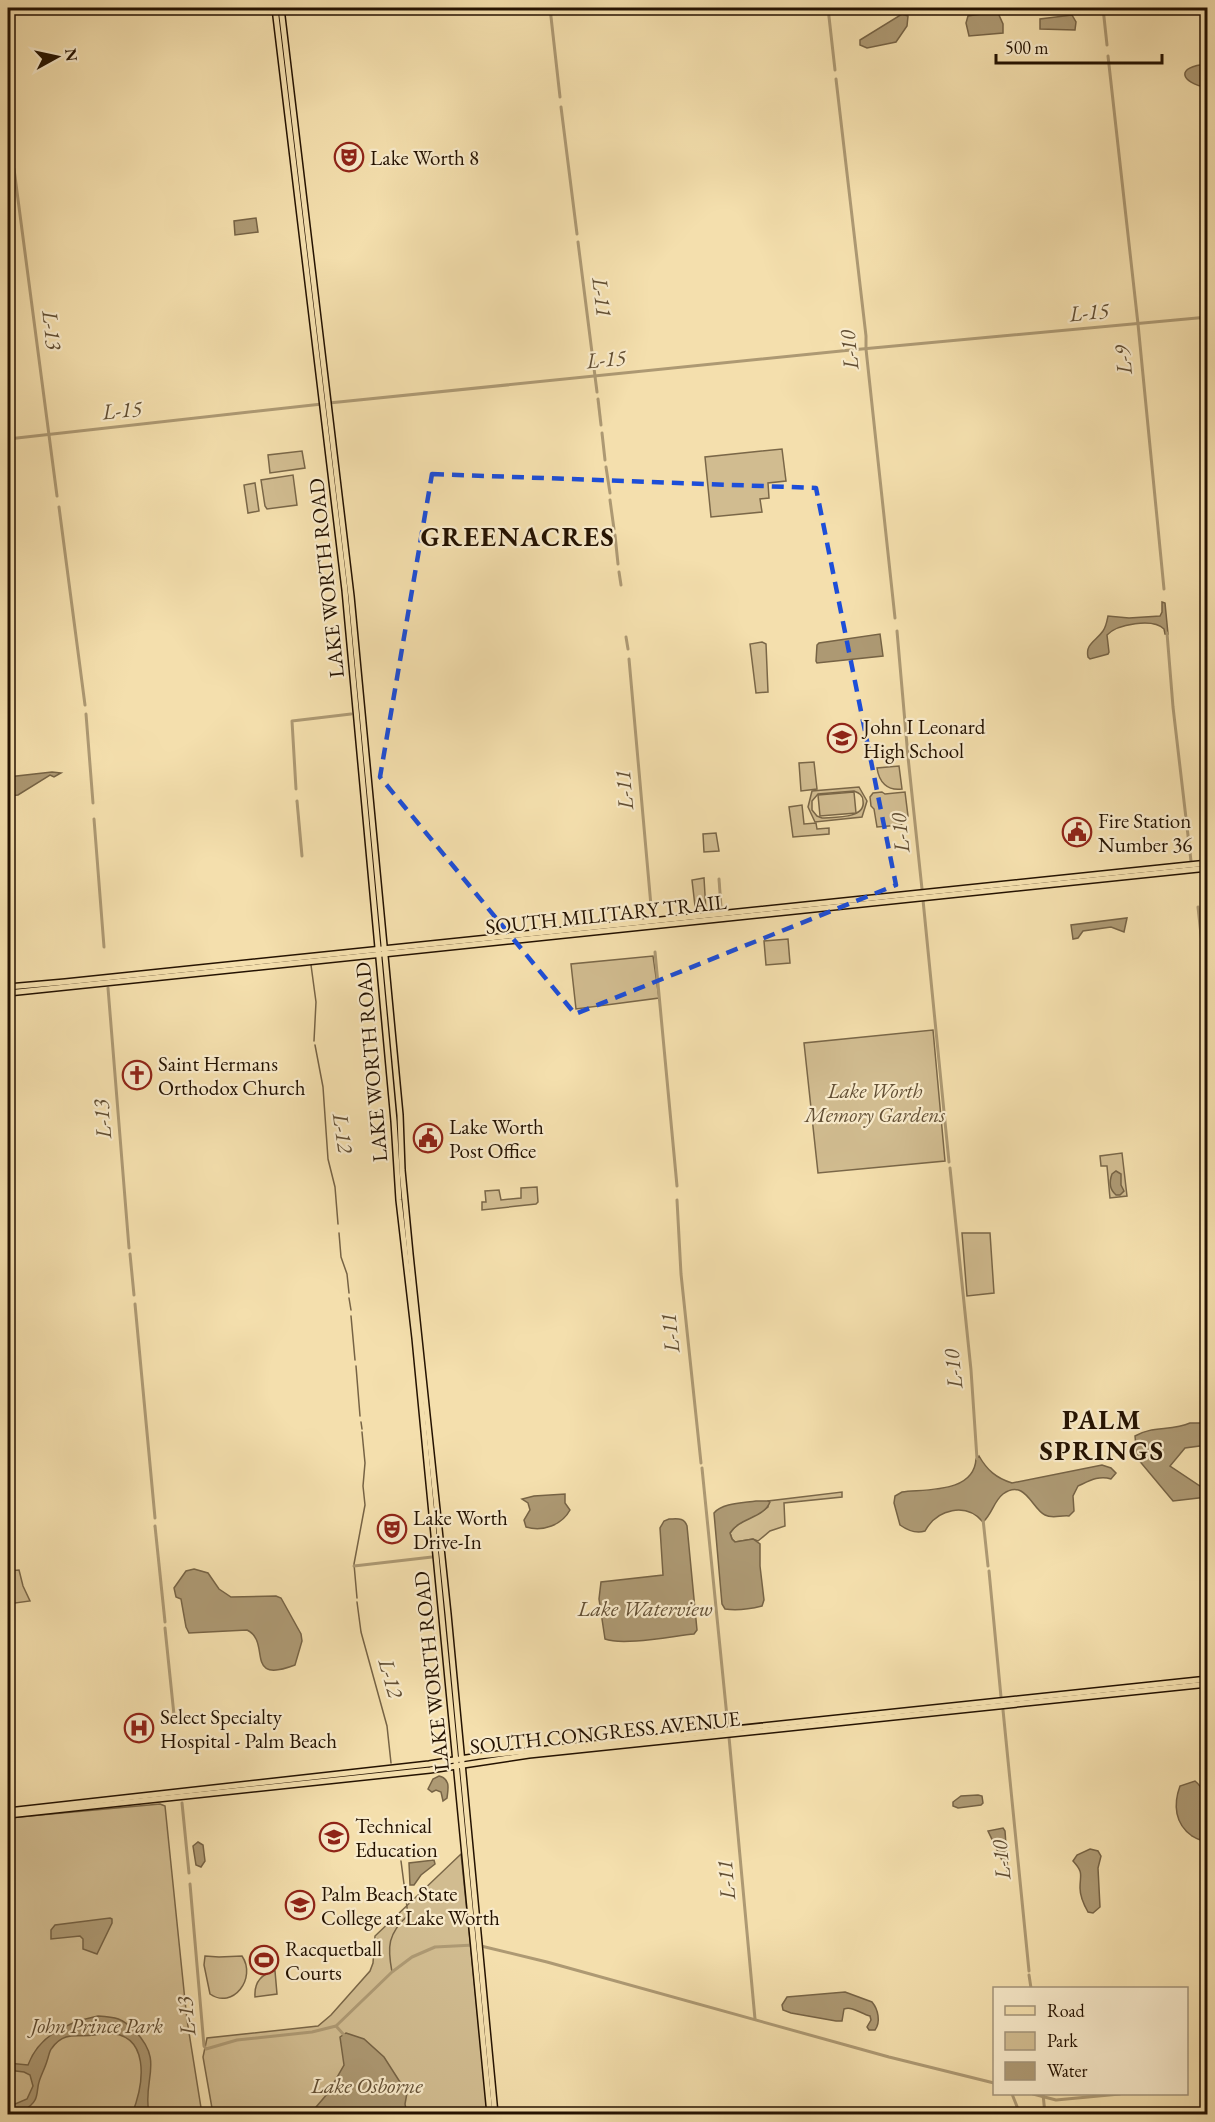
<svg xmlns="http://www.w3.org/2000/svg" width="1215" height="2122" font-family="'EB Garamond',serif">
<rect width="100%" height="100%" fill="#f4dfad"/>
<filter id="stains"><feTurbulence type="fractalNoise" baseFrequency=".00333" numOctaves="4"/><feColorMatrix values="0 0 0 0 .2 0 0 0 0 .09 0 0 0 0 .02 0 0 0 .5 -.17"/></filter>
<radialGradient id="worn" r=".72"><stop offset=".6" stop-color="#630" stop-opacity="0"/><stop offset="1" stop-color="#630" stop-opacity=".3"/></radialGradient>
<g fill="#d1bc90" stroke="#7a6748" stroke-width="1.5" fill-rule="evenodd">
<path d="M782,449L786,481L768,483L769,498L760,499L762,512L711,517L705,457Z"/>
<path d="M302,451L305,468L270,473L268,455Z"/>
<path d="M293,475L297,505L267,509L265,506L261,480Z"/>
<path d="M255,483L259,511L248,513L244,485Z"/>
<path d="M762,642L766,644L768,692L756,693L750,644Z"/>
<path d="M814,762L817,789L801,791L799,763Z"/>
<path d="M899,766L902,789C887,791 879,782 877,768Z"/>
<path d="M859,787L867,801L862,817L815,822L808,807L812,791ZM854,791C859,793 863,795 863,801C866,819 834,817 822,818L817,816L812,810V801L818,794Z"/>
<path d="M854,792L856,813L820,816L818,795Z"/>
<path d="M882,792L885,794L905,792L908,816L901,825L877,827L874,809L871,806L870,797L873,793Z"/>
<path d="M802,805L804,824L816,823L817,829L829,828V834L793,837L789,807Z"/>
<path d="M716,833L719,851L704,852L703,834Z"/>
<path d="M704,878L706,911L697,912V906H695L692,880Z"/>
<path d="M788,939L790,963L766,965L764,941Z"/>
<path d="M653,956L659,998L576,1009L571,964Z"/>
<path d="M933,1030L945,1161L818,1173L804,1043Z"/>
<path d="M1122,1153L1127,1196L1110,1198L1107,1166H1101L1100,1156Z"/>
<path d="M537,1187L538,1202L536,1204L482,1210V1202H486L485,1191L499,1190L501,1200L521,1198V1188Z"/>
<path d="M962,1233H990L994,1293L967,1296Z"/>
<path d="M842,1492V1497L784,1503L785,1526L770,1531L758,1541L753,1539L735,1542L732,1539L730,1533C739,1519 757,1517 768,1507V1501Z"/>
<path d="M19,1570L23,1586L30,1601L8,1604V1571Z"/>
<path d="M160,1804L165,1806L187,2020L202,2114H8V1818Z"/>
<path d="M461,1854L488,2114H213L203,2057L207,2038L318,2026L331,2015L370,1971L373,1963L375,1936Z"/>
<path d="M205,1956L219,1957L242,1956C257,1978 233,2010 210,1994L204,1965Z"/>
<path d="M275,1971L277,1994L255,1997C254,1982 261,1974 275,1971Z"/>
</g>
<g fill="#ad9973" stroke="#766345" stroke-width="1.5">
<path d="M994,12L998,13L1003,24V33L969,36L966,23L968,16Z"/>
<path d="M902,14L908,16L907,26L896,42L867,48L860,45V40Z"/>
<path d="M1072,15L1076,22L1075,30L1040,29V19Z"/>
<path d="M1207,64V88C1180,82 1175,67 1207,64Z"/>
<path d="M256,218L258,232L235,235L234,221Z"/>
<path d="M1162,602L1165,603L1168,634H1165L1164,629C1153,618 1117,624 1107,635L1109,652L1108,654L1090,659L1088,657C1085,644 1096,641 1103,631C1106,627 1107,621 1108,616L1129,618L1160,616L1162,612Z"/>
<path d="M880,634L883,656L817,663L816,661L817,645L819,643Z"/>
<path d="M52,772L61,773L54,777L50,775L18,795L8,796V799V777Z"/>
<path d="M1127,918L1124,932L1111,927L1083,931L1078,938L1073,939L1071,925Z"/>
<path d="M1116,1171L1121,1174V1185L1124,1191L1120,1195H1116C1109,1189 1109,1182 1112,1174Z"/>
<path d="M1190,1423H1207V1445L1185,1448L1170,1466L1200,1486L1207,1487V1497L1173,1501L1137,1458L1135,1436C1151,1426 1172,1431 1190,1423Z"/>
<path d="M979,1456C987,1470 996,1478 1012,1483L1102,1465L1111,1468L1116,1473L1111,1479C1099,1475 1089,1481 1078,1486L1073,1496L1074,1511L1069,1516C1061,1515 1052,1519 1045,1515C1032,1509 1025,1478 1003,1494C994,1501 992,1514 983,1522C966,1502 937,1509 925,1531C915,1534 907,1530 900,1525L894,1503L895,1496L902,1492C927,1489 974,1493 976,1459Z"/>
<path d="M565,1494V1503L570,1510C562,1525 543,1532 526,1527L524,1520L530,1510L528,1503L522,1499L534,1496Z"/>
<path d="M756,1501H768L770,1502C764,1518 739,1518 730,1533L732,1539L735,1542L753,1539L760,1544V1566L764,1600L762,1606C750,1609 737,1611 725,1609L722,1604L714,1513C722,1503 743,1503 756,1501Z"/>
<path d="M669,1519C677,1519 684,1517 687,1526L697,1630L694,1634C673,1636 623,1646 605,1639L599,1599L601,1582L663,1575L660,1528L664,1521Z"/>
<path d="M194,1569L208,1573L219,1589L231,1597L276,1596L281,1598L301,1634L302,1641L295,1665C243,1685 272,1642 247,1630L189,1633L186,1627L181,1599L176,1597L174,1588L186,1571Z"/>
<path d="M439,1776C451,1779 448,1789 447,1798L443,1801L441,1792L436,1790L432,1792L428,1789L433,1779Z"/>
<path d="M1195,1781C1209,1792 1211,1826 1206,1841C1200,1841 1197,1839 1192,1836C1175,1824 1173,1805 1180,1786Z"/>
<path d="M978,1795L982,1796L983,1803L981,1805L958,1808L953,1806V1802L961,1796Z"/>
<path d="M1003,1828L1005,1831L1008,1873L988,1831Z"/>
<path d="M198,1842L203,1845L205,1861L201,1867L196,1865L193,1846Z"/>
<path d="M1090,1849L1098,1851L1101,1856L1098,1868L1100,1907L1093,1913L1088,1912C1084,1905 1080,1896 1080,1888C1080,1874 1084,1873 1073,1861L1077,1855Z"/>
<path d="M434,1860L435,1864L421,1875L414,1885H410L409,1863Z"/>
<path d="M110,1918L112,1919V1923L97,1954L83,1949V1939L80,1936L51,1939V1930L55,1925Z"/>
<path d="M845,1992L872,2002C878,2009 881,2022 875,2030H869L867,2027L871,2020L870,2016C861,2014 853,2006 844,2009L842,2021H836L791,2013L783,2010L782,2005L787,1997Z"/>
<path d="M98,2016C116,2017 122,2018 135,2031C165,2062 142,2079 149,2114H132C144,2084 152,2031 103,2033C96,2033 102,2034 94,2035C79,2038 65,2030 52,2048C49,2051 49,2056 47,2061C45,2068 41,2075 39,2082C37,2088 38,2095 35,2100C31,2108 16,2115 8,2114V2107L27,2099L33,2086L30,2075L24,2072L8,2070V2063L28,2065C39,2035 68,2022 98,2016Z"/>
<path d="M346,2033L364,2039L384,2057L407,2093L405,2104L407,2114H310L328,2093L344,2065L340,2037Z"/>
</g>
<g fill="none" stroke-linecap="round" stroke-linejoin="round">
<g stroke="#766345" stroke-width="1.5">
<path d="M311,965L316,1002L314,1041"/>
<path d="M315,1045L323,1087L328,1159L335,1187L338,1224"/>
<path d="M339,1233L341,1257L347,1274L349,1293"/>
<path d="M349,1298L351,1310"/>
<path d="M351,1316L355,1360"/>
<path d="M356,1366L360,1416"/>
<path d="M361,1422L362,1429"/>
<path d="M357,1598L354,1564L365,1505L363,1486L365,1463L362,1432"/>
<path d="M357,1602L361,1632L387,1726L391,1763"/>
<path d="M392,1972C387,1946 388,1934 408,1915L401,1861"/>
</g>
<g stroke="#ad9973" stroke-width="3">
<path d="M550,8L560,97"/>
<path d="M828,8L835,70"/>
<path d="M1103,8L1107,45"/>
<path d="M1108,56L1138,324L1164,589"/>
<path d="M836,79L866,336V349L895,618"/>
<path d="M8,105L13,152"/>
<path d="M561,107L577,234"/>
<path d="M14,169L57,496"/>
<path d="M578,242L597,392"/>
<path d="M598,399L601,425"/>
<path d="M329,403L851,350L1208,317"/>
<path d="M602,433L605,460"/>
<path d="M8,439L322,404"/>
<path d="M606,467L610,493"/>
<path d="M610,500L614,529"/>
<path d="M59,507L85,705"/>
<path d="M615,535L618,564"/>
<path d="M619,572L621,585"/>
<path d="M897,631L908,757L922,889"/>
<path d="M1167,633L1173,707L1191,861"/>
<path d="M626,637L628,649"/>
<path d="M629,659L652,917"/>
<path d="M86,714L93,803"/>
<path d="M296,789L292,721L351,714"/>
<path d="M297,801L302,856"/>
<path d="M94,819L104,947"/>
<path d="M719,879L721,907"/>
<path d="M923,900L949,1162"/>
<path d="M1198,907L1208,999"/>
<path d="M655,952L677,1186"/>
<path d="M108,988L129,1248"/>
<path d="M950,1168L971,1370L977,1459"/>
<path d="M677,1200L681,1274L701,1463"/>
<path d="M130,1254L134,1295"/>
<path d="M135,1304L155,1518"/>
<path d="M702,1468L728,1727"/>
<path d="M983,1519L988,1566"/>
<path d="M155,1526L165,1622"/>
<path d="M354,1566L432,1557"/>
<path d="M989,1571L1001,1697"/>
<path d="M165,1628L174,1715"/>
<path d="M1003,1710L1029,1971"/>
<path d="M729,1737L755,2019"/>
<path d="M182,1803L189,1873"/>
<path d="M190,1884L204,2046L206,2049L237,2040L312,2032L336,2026L392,1972L412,1957L435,1947L474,1945"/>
<path d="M481,1946L547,1962L889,2057L994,2083"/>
<path d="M1029,1975L1031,1988"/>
<path d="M336,2026L344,2035"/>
<path d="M1012,2094L1020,2114"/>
<path d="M1033,2094L1056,2100L1120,2094"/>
<path d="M1043,2094L1045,2114"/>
</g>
<g stroke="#241201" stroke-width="8">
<g id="major">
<path d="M275,8L345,590L394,1121L399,1200L415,1338L490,2114"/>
<path d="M281,8L351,596L400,1115L402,1170L410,1254L448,1614L495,2114"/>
<path d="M8,987L65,982L1208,863"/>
<path d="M8,993L1208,868"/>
<path d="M8,1811L429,1764L479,1756L1208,1679"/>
<path d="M8,1815L430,1770L529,1755L1208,1684"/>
</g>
</g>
<use href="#major" stroke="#f4dfad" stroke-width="5"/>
</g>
<path fill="none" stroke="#1d4ed8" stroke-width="4.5" stroke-dasharray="12 8" stroke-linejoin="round" d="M432,474L816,488L896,885L575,1014L380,777Z"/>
<defs>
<g id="theatre-ring" transform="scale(1.5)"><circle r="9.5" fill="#f8eaca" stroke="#8f2418" stroke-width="1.5"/><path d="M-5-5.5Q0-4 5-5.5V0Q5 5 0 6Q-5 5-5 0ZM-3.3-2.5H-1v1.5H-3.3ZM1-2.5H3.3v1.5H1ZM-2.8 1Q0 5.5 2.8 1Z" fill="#8f2418"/></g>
<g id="school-ring" transform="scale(1.5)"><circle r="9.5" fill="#f8eaca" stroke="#8f2418" stroke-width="1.5"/><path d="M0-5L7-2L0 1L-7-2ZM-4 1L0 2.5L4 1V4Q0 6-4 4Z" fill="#8f2418"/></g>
<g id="civic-ring" transform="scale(1.5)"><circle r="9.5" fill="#f8eaca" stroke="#8f2418" stroke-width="1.5"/><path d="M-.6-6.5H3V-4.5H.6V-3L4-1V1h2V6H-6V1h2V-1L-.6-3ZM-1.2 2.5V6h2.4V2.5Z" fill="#8f2418"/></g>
<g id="church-ring" transform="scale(1.5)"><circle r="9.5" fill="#f8eaca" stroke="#8f2418" stroke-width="1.5"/><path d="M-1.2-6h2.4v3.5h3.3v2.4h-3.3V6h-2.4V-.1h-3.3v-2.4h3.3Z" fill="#8f2418"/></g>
<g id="hospital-ring" transform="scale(1.5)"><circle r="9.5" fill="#f8eaca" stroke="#8f2418" stroke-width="1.5"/><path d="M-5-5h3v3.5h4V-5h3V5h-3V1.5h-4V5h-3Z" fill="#8f2418"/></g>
<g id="university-ring" transform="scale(1.5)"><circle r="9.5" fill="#f8eaca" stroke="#8f2418" stroke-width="1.5"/><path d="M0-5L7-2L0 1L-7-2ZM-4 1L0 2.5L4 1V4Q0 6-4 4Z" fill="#8f2418"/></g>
<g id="stadium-ring" transform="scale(1.5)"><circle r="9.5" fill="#f8eaca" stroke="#8f2418" stroke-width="1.5"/><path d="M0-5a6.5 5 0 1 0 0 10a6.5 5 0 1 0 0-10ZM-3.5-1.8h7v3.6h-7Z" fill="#8f2418"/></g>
</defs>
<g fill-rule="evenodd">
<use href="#theatre-ring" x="349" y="157"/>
<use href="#school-ring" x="842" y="738"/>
<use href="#civic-ring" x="1077" y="832"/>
<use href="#church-ring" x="137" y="1075"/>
<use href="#civic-ring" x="428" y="1138"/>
<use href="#theatre-ring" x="392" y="1529"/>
<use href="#hospital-ring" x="139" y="1728"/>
<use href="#university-ring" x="334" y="1837"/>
<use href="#university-ring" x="300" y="1905"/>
<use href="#stadium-ring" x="264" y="1960"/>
</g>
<g text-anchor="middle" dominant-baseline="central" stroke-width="4.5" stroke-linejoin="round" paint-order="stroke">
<g font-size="21" fill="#241201" stroke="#f8eaca" text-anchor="start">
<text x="370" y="157">Lake Worth 8</text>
<text x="863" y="726">John I Leonard<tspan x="863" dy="24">High School</tspan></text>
<text x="1098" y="820">Fire Station<tspan x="1098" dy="24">Number 36</tspan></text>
<text x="158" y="1063">Saint Hermans<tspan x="158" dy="24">Orthodox Church</tspan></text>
<text x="449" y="1126">Lake Worth<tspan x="449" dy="24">Post Office</tspan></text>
<text x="413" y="1517">Lake Worth<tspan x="413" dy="24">Drive-In</tspan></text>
<text x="160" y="1716">Select Specialty<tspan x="160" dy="24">Hospital - Palm Beach</tspan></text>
<text x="355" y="1825">Technical<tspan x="355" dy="24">Education</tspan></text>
<text x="321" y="1893">Palm Beach State<tspan x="321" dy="24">College at Lake Worth</tspan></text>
<text x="285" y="1948">Racquetball<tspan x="285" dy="24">Courts</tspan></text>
</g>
<g font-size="21" fill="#241201" stroke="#f8eaca">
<text transform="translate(326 578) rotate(-96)">LAKE WORTH ROAD</text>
<text transform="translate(606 914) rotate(-6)">SOUTH MILITARY TRAIL</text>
<text transform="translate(371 1062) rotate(-95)">LAKE WORTH ROAD</text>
<text transform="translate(431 1671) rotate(-96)">LAKE WORTH ROAD</text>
<text transform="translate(605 1732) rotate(-6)">SOUTH CONGRESS AVENUE</text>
</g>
<g font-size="21" font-style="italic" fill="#614e33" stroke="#f8eaca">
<text x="875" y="1090">Lake Worth<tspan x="875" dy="24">Memory Gardens</tspan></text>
<text x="97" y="2025">John Prince Park</text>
</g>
<g font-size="22" font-style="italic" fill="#624f34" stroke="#f8eaca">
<text transform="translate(602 297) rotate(83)">L-11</text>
<text transform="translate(1089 312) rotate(-6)">L-15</text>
<text transform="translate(52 330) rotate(83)">L-13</text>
<text transform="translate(849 350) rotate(-96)">L-10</text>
<text transform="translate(606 359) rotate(-6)">L-15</text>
<text transform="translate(1123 360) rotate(-96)">L-9</text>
<text transform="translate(122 410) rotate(-6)">L-15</text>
<text transform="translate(624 790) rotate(-95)">L-11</text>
<text transform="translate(900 833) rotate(-96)">L-10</text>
<text transform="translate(102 1119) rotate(-95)">L-13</text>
<text transform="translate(343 1133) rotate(82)">L-12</text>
<text transform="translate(670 1333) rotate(-96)">L-11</text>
<text transform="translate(953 1369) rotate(-96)">L-10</text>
<text x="645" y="1608">Lake Waterview</text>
<text transform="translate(391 1678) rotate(74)">L-12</text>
<text transform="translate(1001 1860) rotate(-96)">L-10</text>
<text transform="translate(726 1880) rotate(-95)">L-11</text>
<text transform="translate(186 2016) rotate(-96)">L-13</text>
<text x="367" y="2085">Lake Osborne</text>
</g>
<g font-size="27" font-weight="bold" letter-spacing="1.5" fill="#241201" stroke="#f8eaca">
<text x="518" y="536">GREENACRES</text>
<text x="1102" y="1419">PALM<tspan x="1102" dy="31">SPRINGS</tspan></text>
</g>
</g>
<rect width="1215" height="2122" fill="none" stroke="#f4dfad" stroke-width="30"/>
<rect x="9" y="9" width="1197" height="2104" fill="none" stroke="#241201" stroke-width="3"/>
<rect x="15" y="15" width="1185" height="2092" fill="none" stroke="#241201" stroke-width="1.5"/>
<rect x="993" y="1987" width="195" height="108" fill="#f8eaca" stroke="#a3947a" stroke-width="1.5"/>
<rect x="1005" y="2006" width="30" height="9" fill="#f4dfad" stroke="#a3947a" stroke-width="1.5"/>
<text x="1047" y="2017" font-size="18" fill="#241201">Road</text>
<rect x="1005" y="2032" width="30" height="18" fill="#d1bc90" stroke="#a3947a" stroke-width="1.5"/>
<text x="1047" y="2047" font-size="18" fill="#241201">Park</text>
<rect x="1005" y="2062" width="30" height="18" fill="#ad9973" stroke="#a3947a" stroke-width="1.5"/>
<text x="1047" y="2077" font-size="18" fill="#241201">Water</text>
<g transform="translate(57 57) rotate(82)" stroke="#f8eaca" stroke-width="4.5" paint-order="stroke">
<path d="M0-4.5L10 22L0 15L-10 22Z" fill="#241201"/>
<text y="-9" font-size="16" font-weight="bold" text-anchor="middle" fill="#241201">N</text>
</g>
<path d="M996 54v9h166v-9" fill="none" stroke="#241201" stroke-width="3"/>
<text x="1005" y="54" font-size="18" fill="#241201" stroke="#f8eaca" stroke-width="4.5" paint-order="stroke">500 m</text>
<rect width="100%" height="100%" filter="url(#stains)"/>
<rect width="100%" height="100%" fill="url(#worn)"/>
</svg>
